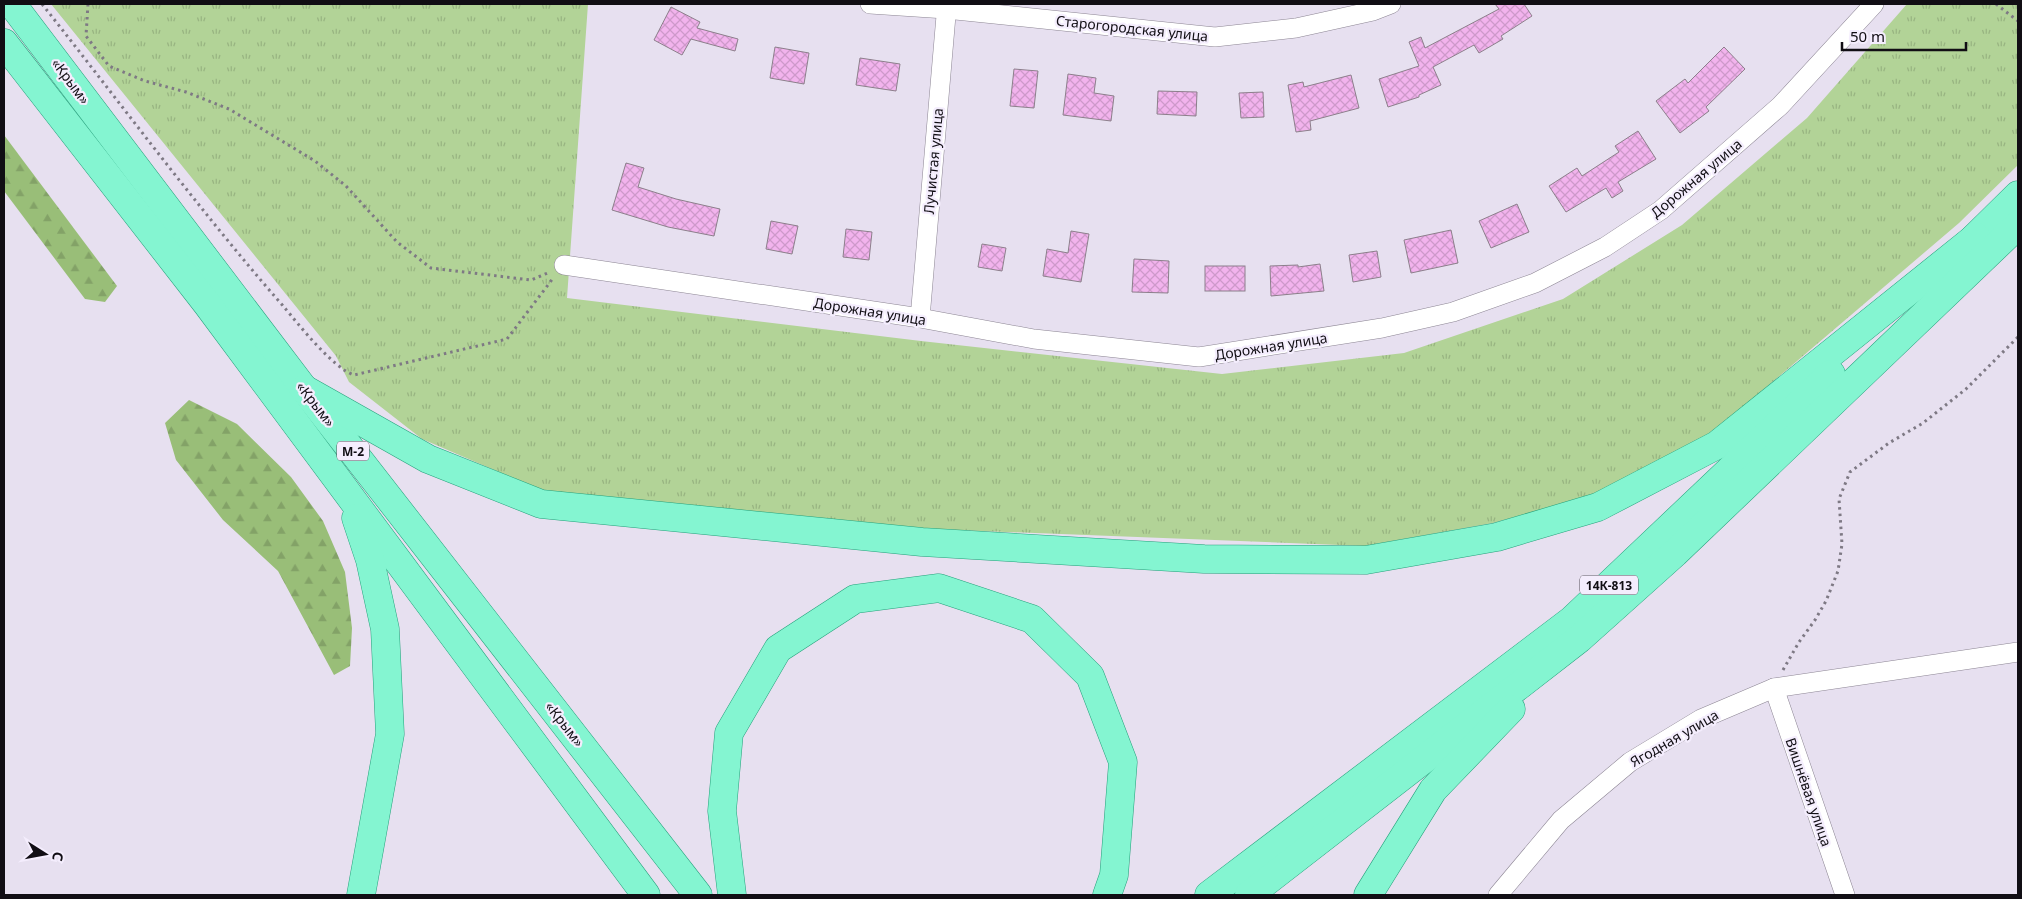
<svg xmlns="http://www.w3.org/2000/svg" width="2022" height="899" font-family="'Noto Sans',sans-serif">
<defs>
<pattern id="grass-tufts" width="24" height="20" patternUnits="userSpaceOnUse" patternTransform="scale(1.25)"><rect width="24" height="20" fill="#b2d397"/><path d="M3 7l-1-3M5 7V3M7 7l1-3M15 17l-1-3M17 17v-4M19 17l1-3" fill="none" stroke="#98b481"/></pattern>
<pattern id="forest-firs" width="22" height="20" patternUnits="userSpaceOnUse" patternTransform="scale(1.25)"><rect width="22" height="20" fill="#99be78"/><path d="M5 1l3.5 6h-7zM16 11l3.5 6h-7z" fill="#83a267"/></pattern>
<pattern id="building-cross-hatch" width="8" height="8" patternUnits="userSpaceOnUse" patternTransform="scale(1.25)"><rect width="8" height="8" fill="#f2b3ed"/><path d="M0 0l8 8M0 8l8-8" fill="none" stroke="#ce99ca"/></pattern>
</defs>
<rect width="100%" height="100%" fill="#e7e0f0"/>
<path fill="url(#grass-tufts)" d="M51,4H588L567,298L921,341L1222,374L1404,353L1563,299L1682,225L1807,118L1907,4H2018V165L1959,223L1708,437L1591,496L1493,523L1365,546L931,529L548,493L422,439L349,382L336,356Z"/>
<g fill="url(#forest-firs)">
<path d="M4,135L117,286L105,302L85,299L4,191Z"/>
<path d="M189,400L237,424L291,477L323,521L345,572L352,628L350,666L334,675L278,571L223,520L176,460L165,423Z"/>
</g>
<g fill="url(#building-cross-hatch)" stroke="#8c7f8b">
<path d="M1495,4H1524L1532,16L1501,36L1503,39L1479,53L1474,45L1433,67L1441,85L1419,95V97L1388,107L1379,79L1419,66L1409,42L1421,37L1425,48L1499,9Z"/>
<path d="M671,7L700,22L697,28L738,39L735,51L691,39L682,55L654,40Z"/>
<path d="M775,47L809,53L804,84L770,78Z"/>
<path d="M1724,47L1745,69L1706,107L1709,111L1680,133L1656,101L1685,79L1688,83Z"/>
<path d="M860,58L900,64L896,91L856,85Z"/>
<path d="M1014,69L1038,71L1034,108L1010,106Z"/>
<path d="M1068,74L1096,78L1094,93L1114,96L1111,121L1063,115Z"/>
<path d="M1351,75L1359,108L1310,121L1311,130L1296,132L1288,85L1303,82L1304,87Z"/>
<path d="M1158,91L1197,92L1196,116L1157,114Z"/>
<path d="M1263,92L1264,117L1241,118L1239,93Z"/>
<path d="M1638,131L1656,159L1618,182L1623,191L1612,198L1606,188L1566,212L1549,186L1577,168L1582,176L1619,152L1615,146Z"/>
<path d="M626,163L644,168L638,187L676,199L720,209L714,236L668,227L612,210Z"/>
<path d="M1517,204L1529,232L1491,248L1479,221Z"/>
<path d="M771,221L798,226L792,254L766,249Z"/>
<path d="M846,229L872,232L869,260L843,257Z"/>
<path d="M1451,230L1458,263L1411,273L1404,240Z"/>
<path d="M1071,231L1089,234L1081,282L1043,276L1047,249L1068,253Z"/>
<path d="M982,244L1006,248L1002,271L978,267Z"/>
<path d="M1377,251L1381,277L1353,282L1349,255Z"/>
<path d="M1134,259L1169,261L1168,293L1132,292Z"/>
<path d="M1320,264L1324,291L1271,296L1270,266L1298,265V267Z"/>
<rect x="1205" y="266" width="40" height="25"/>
</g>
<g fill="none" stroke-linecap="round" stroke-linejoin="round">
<g stroke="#8c8593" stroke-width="20">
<g id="street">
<path d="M870,4L946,9L1215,37L1296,28L1373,11L1391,4"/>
<path d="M564,265L920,318L1034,339L1199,357L1382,328L1453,312L1535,283L1605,247L1661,210L1780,106L1874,4"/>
<path d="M920,318L947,4"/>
<path d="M1774,688L1845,895"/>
<path d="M1498,895L1561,820L1630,762L1701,719L1774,688L2018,652"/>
</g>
</g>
<g stroke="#26a07b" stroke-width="29">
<g id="primary">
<path d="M12,4L304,389L698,895"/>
<path d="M4,43L207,304L646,895"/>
<path d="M1962,250L2018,195"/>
<path d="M304,389L428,459L541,504L922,542L1204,559L1366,560L1497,537L1598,507L1717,445L1976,237"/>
<path d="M356,518L370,560L385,629L390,734L361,895"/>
<path d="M732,895L722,811L729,733L778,649L855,599L939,588L1032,619L1090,676L1123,762L1114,875L1107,895"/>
<path d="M1209,895L1572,620L1831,374"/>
<path d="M1249,895L1579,639L1675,553L2018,225"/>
<path d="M1368,895L1433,790L1511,709"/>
</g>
</g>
<g stroke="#7e7984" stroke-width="3" stroke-dasharray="2.5 4" stroke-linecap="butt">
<path d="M42,4C122,105 199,210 284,307C299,325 333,368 354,375L507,339L554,277"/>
<path d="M88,4L86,36L109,66L145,81L186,92L229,109L315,161L346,186L397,242L431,268L531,280L550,272"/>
<path d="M1996,4L2018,21"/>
<path d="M1783,670L1799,642L1815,620L1826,601L1838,571L1842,544L1839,499L1850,472L1889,443L1923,423L1966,389L2018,337"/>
</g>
<use href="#street" stroke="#fff" stroke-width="19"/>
<use href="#primary" stroke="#84f5d1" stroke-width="28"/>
</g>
<g text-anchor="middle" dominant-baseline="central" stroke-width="4.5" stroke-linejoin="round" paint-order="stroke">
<g fill="#f4edfd" stroke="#55515a" stroke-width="1">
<rect x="337" y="441.5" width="32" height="19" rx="4"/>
<rect x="1580" y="575.5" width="58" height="19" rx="4"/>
</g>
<g font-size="12" font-weight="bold" fill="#110e14">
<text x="353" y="451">М-2</text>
<text x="1609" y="585">14К-813</text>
</g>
<g font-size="14" fill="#110e14" stroke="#f4edfd">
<text transform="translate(1132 28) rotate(6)">Старогородская улица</text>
<text transform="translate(71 81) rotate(53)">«Крым»</text>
<text transform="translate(933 161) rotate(-85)">Лучистая улица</text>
<text transform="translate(1696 178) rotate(-40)">Дорожная улица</text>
<text transform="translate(870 311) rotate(9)">Дорожная улица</text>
<text transform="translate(1271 346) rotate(-9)">Дорожная улица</text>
<text transform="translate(316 404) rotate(52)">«Крым»</text>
<text transform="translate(565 724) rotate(52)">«Крым»</text>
<text transform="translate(1674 738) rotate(-30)">Ягодная улица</text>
<text transform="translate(1809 792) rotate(71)">Вишнёвая улица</text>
</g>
</g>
<rect width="2022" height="899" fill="none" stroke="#110e14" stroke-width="10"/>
<g transform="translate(45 854) rotate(101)" stroke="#f4edfd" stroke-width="4" paint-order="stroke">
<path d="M0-4L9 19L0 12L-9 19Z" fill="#110e14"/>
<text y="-8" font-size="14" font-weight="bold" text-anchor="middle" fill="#110e14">С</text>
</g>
<path d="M1842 42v8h124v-8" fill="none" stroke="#110e14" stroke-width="2.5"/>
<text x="1850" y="42" font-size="15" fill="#110e14" stroke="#f4edfd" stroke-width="4" paint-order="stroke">50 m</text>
</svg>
